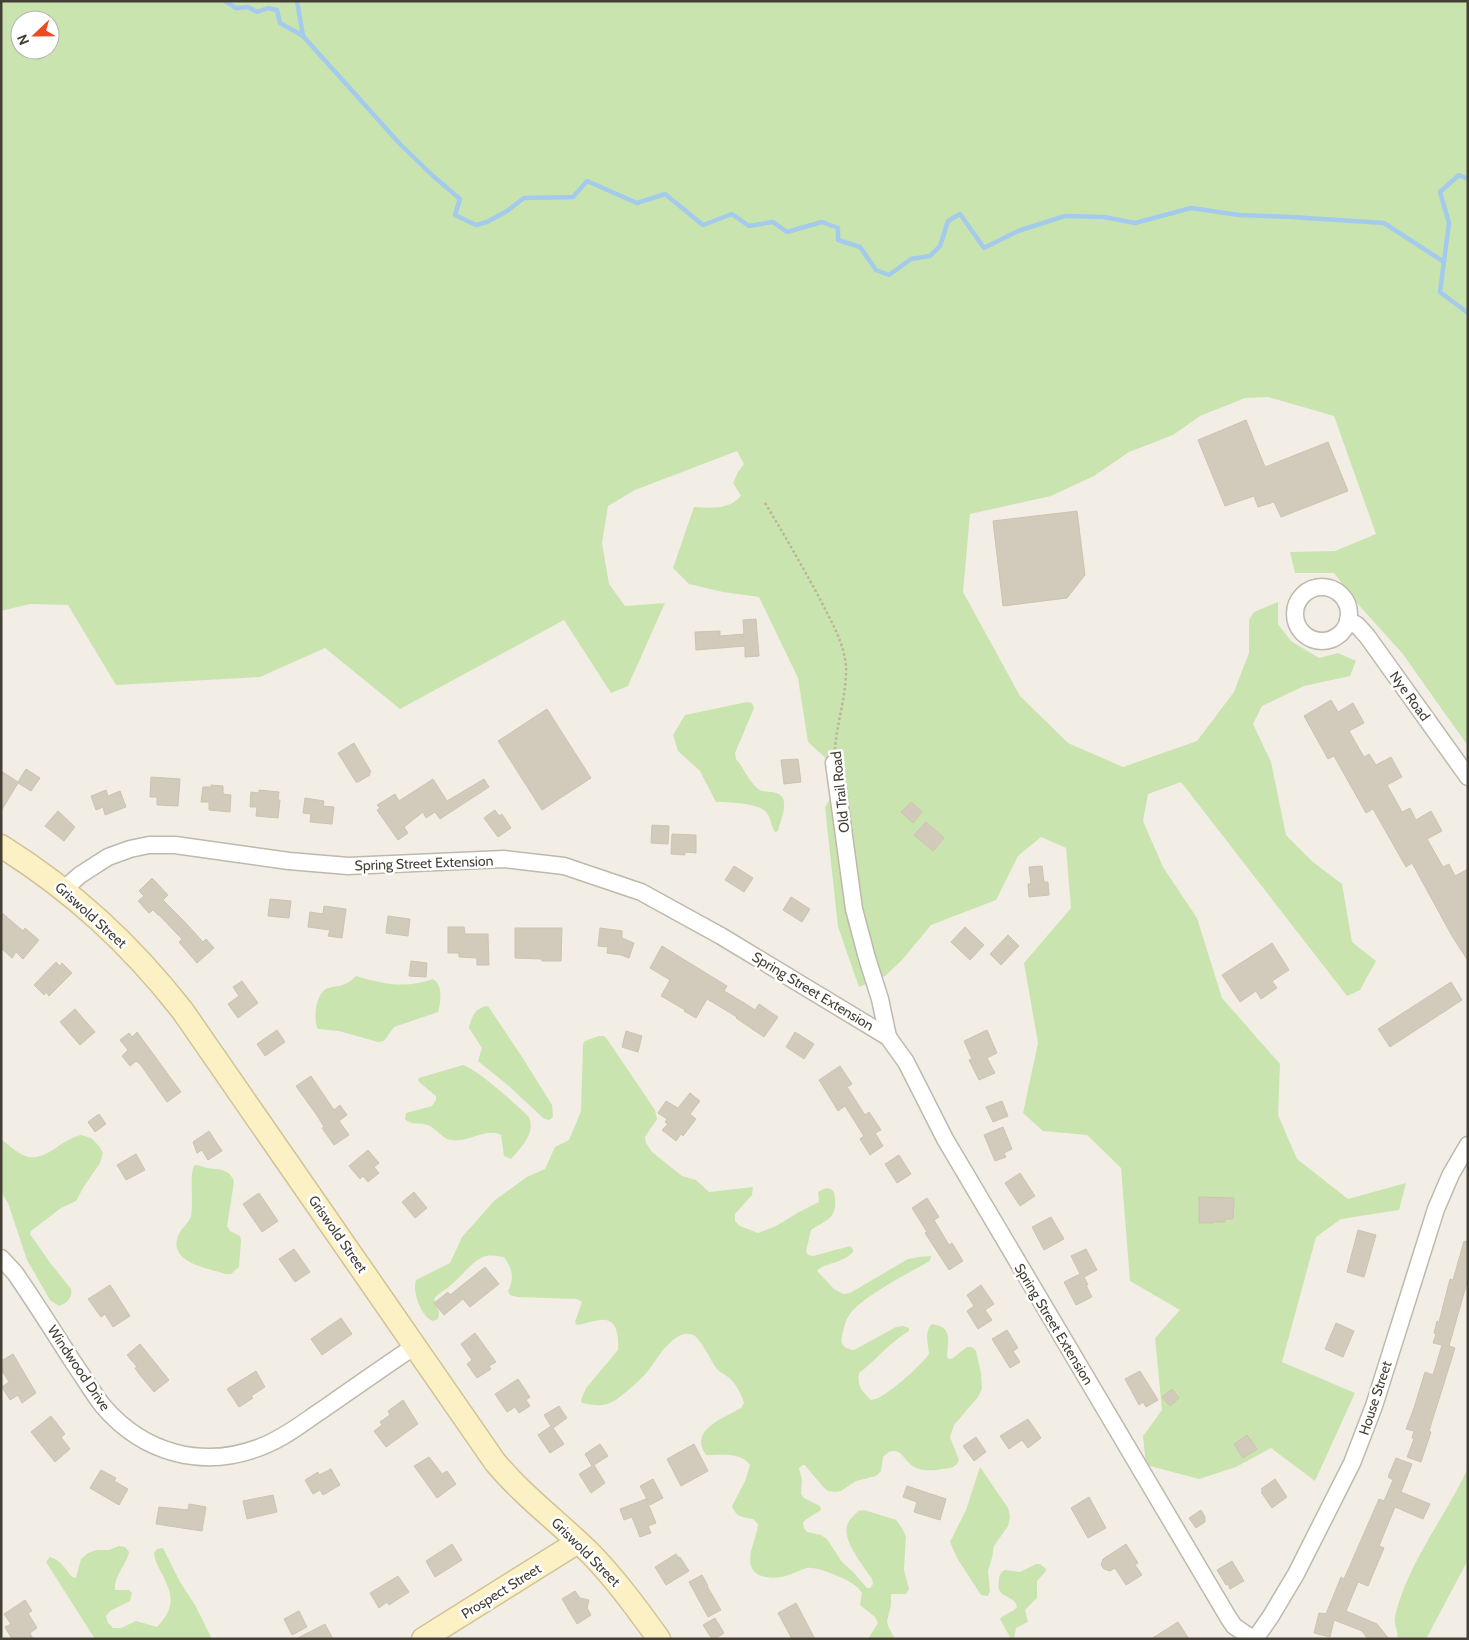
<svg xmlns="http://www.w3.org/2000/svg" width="1469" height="1640" font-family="Cabin,sans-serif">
<rect width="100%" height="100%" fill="#f2eee5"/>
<g fill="#cae4b0" fill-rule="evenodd">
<path d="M1,1H1468V746L1402,653L1357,603L1334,573H1295L1290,552L1335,551L1376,534L1334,416L1268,397L1245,398L1200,416L1173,435L1129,452L1094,476L1051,496L970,514L963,592L1020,696L1068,743L1123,767L1197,741L1234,692L1249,653V620L1254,612L1278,602V624L1291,641L1319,658L1338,653L1356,661L1350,676L1304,686L1281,697L1262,706L1253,724L1271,762L1286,835L1313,862L1342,884L1352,942L1376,961L1360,990L1347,996L1181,782L1148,794L1143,821L1163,867L1197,918L1222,998L1280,1064L1278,1115L1297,1159L1348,1199L1406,1183L1399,1210L1341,1219L1316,1237L1282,1362L1355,1393L1315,1481L1271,1448L1236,1467L1199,1479L1146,1465L1143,1436L1162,1410L1155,1338L1180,1310L1130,1281L1121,1168L1087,1135L1043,1131L1023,1113L1038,1043L1024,963L1071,908L1066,848L1041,837L1018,856L996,900L931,925L902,960L885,976L859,987L838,927L825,807L845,775L808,742L798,678L759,597L723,592L689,584L673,568L694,507C712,508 728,510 741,496L733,483L738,472L744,464L737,451L635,490L608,506L602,543L609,584L625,606L665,603L628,686L611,693L564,620L400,709L325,648L260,677L116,685L68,605L30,604L1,611ZM20,20H50V50H20Z"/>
<path d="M747,702L752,703L754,708L735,753L736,759C744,768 750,784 760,790C766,793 770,791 776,793C792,797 780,821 778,831L775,832C771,826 771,819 767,813C760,803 728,802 716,802L700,771L678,751L673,735L685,715Z"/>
<path d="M356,976C384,984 405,989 433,979C443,985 441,1002 438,1012L394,1027L384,1041L378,1042L339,1031L318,1029C315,1023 315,1016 316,1009C322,975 338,996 356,976Z"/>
<path d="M488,1006L524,1060L552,1105L553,1117L549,1120L543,1118L510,1087L478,1061L482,1048L469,1028C471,1017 476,1007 488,1006Z"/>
<path d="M599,1036H604L607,1039L655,1110L657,1119L645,1137L646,1143L652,1152L682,1176L696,1180L709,1192L753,1187L752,1195L735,1214V1221L740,1226L758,1233L776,1226L799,1212L819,1202L818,1192L826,1188L831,1189L834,1192C839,1217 829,1219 811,1230L806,1251L808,1255L813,1256L850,1246L853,1249V1252C842,1264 823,1263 817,1271L834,1289L843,1294L850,1293L908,1259L919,1257L931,1256L930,1261C910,1272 862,1297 850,1314C845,1321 844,1328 842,1336C840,1345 845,1349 854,1350L896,1327L903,1326L909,1328V1331C890,1342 876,1360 859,1373C857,1387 862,1391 871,1400C884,1400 921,1365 929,1354C928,1344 924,1331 932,1324C953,1327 948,1340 947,1357L949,1359L953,1358L967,1347H972L976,1351L981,1373L982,1389L978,1397L954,1425L950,1437L959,1460C956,1468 950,1468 943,1469C931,1471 918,1472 909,1463C904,1458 901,1451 894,1451C889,1451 886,1454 883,1457L881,1471L876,1476L856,1481L841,1491L835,1492L828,1491L823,1487L805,1465H803L799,1468L802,1480L801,1494L804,1498L820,1506L821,1510L805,1520L803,1523L804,1528L807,1532L821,1535L827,1539L842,1562L854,1573L867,1588H870L873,1584L872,1579C864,1566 840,1539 848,1523C850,1518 855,1515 858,1511L864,1510L896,1520L900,1525L906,1536L904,1570L909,1589L906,1594H891V1605L887,1621L888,1626L895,1639H868L878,1623L875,1617L860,1605L862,1593C861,1592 858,1587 857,1587C850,1580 817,1566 807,1568C800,1570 793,1574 785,1576C775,1579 755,1579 751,1566C747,1553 757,1538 758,1524L753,1519C742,1517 736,1517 732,1506L745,1481L750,1465C742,1452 720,1455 706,1455C688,1430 724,1418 741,1408L744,1403C742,1395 735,1382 728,1377C722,1372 719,1373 714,1365C710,1358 701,1341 695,1336C676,1324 656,1361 647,1372C642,1379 619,1399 612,1402C602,1407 592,1405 582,1403L581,1400L586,1388L618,1350C619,1340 618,1321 605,1320C597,1319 586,1324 577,1325L575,1322L582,1302L577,1299L517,1297L510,1295L508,1291C515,1277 512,1269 504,1257C496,1256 489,1254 481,1258C469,1264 458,1281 446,1289C441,1293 437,1294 434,1299L439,1312L438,1319L433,1321C421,1317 412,1291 416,1280L450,1263L462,1237L495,1200L527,1177L545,1169L555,1147L569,1140L581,1111L583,1044L585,1041Z"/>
<path d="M463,1065C477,1069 517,1105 529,1117C536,1134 521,1147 511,1159L504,1156L501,1135C487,1127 468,1143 451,1140C442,1139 436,1128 428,1125C420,1122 412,1126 405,1119L406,1113L432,1106L436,1100V1096L420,1083L418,1080L419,1078Z"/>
<path d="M81,1135L91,1138L99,1146L103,1153L100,1163L83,1188L76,1201L61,1208L31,1231L30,1234L48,1260L71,1289C73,1297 67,1304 59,1306L50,1300L27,1260L8,1203L1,1192V1139C25,1159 32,1165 60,1145C68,1140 73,1137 81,1135Z"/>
<path d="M195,1165C200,1165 203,1167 207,1168C219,1170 230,1168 234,1182L227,1226L230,1231L240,1236L241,1241L239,1267L231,1274H225C209,1268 168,1263 178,1236C181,1228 189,1223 191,1216C193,1204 191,1186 192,1174L193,1168Z"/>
<path d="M980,1467L1008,1508L1010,1517L1008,1526L994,1546L992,1558L988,1571L990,1591L988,1596L981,1595L957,1558L950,1542L966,1510Z"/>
<path d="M1468,1468V1560L1426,1639H1397C1399,1631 1393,1624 1395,1616C1408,1562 1445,1518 1468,1468Z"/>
<path d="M119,1546L125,1547L129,1552C126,1566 114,1575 115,1590H129L132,1593L130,1601L110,1611L106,1616L108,1623L113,1628H121L136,1621L157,1627C174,1609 174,1597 163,1576C159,1568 155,1562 154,1553L157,1549L163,1548L180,1582L195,1605L212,1639H95L46,1562L50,1557C60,1559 66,1570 72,1577L76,1578L81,1559L88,1553L96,1550H109Z"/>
<path d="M1036,1564H1040L1046,1569V1571L1037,1581V1598L1025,1610L1028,1622L1016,1628L1014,1639H1011L1000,1619C1004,1613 1013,1613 1017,1607C1014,1593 995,1600 999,1580C999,1575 1001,1572 1005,1570L1020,1572Z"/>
</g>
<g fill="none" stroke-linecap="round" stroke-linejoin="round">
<g stroke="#a4cbec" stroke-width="4.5">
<path d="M225,1L236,8L248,7L257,12L268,8L277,10L280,23L303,36L400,144L432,175L460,199L455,215L476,225L487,222L507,211L524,198L573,197L587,181L637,203L665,194L703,225L732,214L749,226L773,222L787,232L822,222L838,228V240L860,247L876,270L889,275L911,259L930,256L940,246L948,221L960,214L984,248L1018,231L1065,216L1104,217L1135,223L1191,208L1239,215L1291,217L1384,223L1444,262"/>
<path d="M297,1L303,36"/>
<path d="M1468,179L1459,175L1440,192L1449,223L1440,292L1468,313"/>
</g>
</g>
<g fill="#d2cbbb" stroke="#cdc3af">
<path d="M1246,420L1265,467L1328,442L1348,491L1281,517L1274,502L1258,507L1254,496L1225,506L1198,440Z"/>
<path d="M1077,511L1085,575L1067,598L1003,606L993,521Z"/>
<path d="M756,619L759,656L745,657V646L696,650L695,632L720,631V636L744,634L743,620Z"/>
<path d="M1331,700L1338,712L1353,703L1364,723L1349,731L1364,757L1369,754L1376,765L1391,757L1402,777L1387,785L1402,812L1410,808L1416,820L1431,811L1442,831L1427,839L1443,867L1449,864L1455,876L1468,869V961L1452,936L1412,863L1406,867L1373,809L1366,813L1334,756L1328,759L1304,716Z"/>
<path d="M547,709L591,778L542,810L498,741Z"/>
<path d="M354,743L371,772L369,773L370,775L358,782H356L338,753Z"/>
<path d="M798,759L801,782L784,784L781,760Z"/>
<path d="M26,769L40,778L31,791L18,783L1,811V771L18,782Z"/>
<path d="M151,777L180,779L178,806L157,805V797H150Z"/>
<path d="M433,779L447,801L484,779L489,787L440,819L435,812L426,818L423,812L404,827L408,833L398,840L377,810L380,808L377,805L395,794L399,801Z"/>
<path d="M211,785L223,786V794L231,795L230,812L209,810V802H201L203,787H211Z"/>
<path d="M106,790L108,796L120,791L126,807L105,815L103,807L96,810L91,796Z"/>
<path d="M259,790L279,792L278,800H280L278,818L256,816L257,807H250L251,792L259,793Z"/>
<path d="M305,798L324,801L323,806L334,807L332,824L310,822L311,814L303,813Z"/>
<path d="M911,802L922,812L913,823L901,812Z"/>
<path d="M495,810L499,816L502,814L511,828L498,837L484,818Z"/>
<path d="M58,811L75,827L64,841L45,826Z"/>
<path d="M926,822L944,838L933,851L914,835Z"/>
<path d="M652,825L669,826L668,844L651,843Z"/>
<path d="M672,834L696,835V853L685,852V855L671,854Z"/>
<path d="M734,866L753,878L744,892L725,880Z"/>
<path d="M1042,866L1044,882H1048L1049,895L1029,897L1028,884H1031L1029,867Z"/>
<path d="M152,878L168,895L163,900L184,921L203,942L206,939L214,948L197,963L179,942L182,939L159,915H158L153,910L149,913L138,901L144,896L139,891Z"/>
<path d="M791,897L810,909L802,922L783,910Z"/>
<path d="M270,899L291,901L289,918L268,916Z"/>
<path d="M324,906L346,909L342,938L328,936L330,930L308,927L310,912L323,914Z"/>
<path d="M1,912L23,931L25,928L39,940L23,959L16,952L12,958L1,948Z"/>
<path d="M388,916L410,919L408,936L386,933Z"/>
<path d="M448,927H464L465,934H488L489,965H477V958L459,957V953H448Z"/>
<path d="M965,927L984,945L970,960L951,942Z"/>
<path d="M515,928H562L561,961H542V959L515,958Z"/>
<path d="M600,928L622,931V938L634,943L629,958L621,955L607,953L608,947L598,946Z"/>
<path d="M1008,935L1019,946L1001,965L990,954Z"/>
<path d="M1272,943L1289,970L1272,981L1277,988L1261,999L1256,991L1240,1002L1222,975Z"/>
<path d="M662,946L727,986L724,991L746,1004L755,1010L759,1004L778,1017L764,1037L736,1018L737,1017L707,999L696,1018L684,1011L685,1010L661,996L670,980L650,968Z"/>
<path d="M411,961L427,963L426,977L409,976Z"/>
<path d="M56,962L60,966L62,963L72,973L49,996L46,992L44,995L34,985Z"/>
<path d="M242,981L258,1003L238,1018L228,1004L239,996L233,987Z"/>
<path d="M1451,982L1462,1000L1390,1047L1378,1029Z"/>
<path d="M75,1009L95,1032L80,1045L60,1022Z"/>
<path d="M277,1030L285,1042L265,1056L257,1044Z"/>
<path d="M987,1030L997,1053L987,1058L995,1073L979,1080L969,1060L972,1059L964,1041Z"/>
<path d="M626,1031L642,1036L638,1052L622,1047Z"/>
<path d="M137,1032L181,1092L167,1102L140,1064L136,1061L130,1066L122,1056L128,1050L120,1040L129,1033L132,1037Z"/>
<path d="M795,1032L814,1044L804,1059L786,1047Z"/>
<path d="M840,1066L852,1084L847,1087L865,1115L869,1112L881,1130L875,1133L883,1146L870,1155L860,1139L864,1136L845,1106L838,1111L819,1080Z"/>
<path d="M311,1076L334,1110L340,1105L347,1115L339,1121L349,1135L334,1145L322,1128L324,1127L318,1117L296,1086Z"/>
<path d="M690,1093L700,1101L690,1114L696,1119L683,1136L681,1134L676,1141L662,1130L668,1124L665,1122L667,1119L658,1113L666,1101L678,1108Z"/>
<path d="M1002,1101L1008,1116L993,1122L986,1107Z"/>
<path d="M99,1114L106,1124L95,1132L88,1122Z"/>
<path d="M1003,1127L1012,1149L1004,1153L1006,1157L995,1161L984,1135Z"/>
<path d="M209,1131L222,1151L208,1160L202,1150L197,1153L193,1142Z"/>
<path d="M368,1150L379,1163L374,1167L379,1173L368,1182L363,1176L360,1179L349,1166Z"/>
<path d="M136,1154L145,1170L126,1180L117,1165Z"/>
<path d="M899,1155L911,1174L897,1183L885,1164Z"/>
<path d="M1020,1173L1035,1196L1020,1206L1005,1183Z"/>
<path d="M414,1192L427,1208L415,1218L402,1202Z"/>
<path d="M259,1193L278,1221L262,1232L243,1204Z"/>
<path d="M1199,1197L1234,1198L1233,1219H1225V1222H1214V1223H1199Z"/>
<path d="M927,1198L939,1217L934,1220L949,1245L952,1243L963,1261L949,1270L925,1233L927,1232L912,1208Z"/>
<path d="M1051,1217L1064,1239L1044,1250L1032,1227Z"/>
<path d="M1358,1230L1376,1235L1364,1277L1347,1272Z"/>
<path d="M1464,1241L1468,1242V1279L1449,1346L1455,1348L1429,1431L1431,1432L1421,1462L1407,1457L1414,1439L1412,1438L1414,1431L1406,1429L1414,1408L1425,1372L1433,1375L1442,1345L1433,1343L1436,1334L1434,1333L1437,1321L1439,1322L1450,1279L1453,1280Z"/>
<path d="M294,1249L310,1272L295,1282L279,1259Z"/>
<path d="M1086,1249L1097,1270L1084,1277L1088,1285H1086L1092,1297L1076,1305L1064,1282L1080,1274L1071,1256Z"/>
<path d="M485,1267L499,1284L470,1307L463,1299L444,1315L434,1303L448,1292L450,1295Z"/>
<path d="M110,1285L130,1316L113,1327L105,1314L101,1317L88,1299Z"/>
<path d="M981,1285L994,1304L985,1310L992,1320L978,1329L967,1311L974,1306L967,1295Z"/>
<path d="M341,1318L352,1334L322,1355L311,1339Z"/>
<path d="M1336,1323L1354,1331L1343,1357L1325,1349Z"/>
<path d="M1007,1330L1018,1348L1013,1351L1020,1362L1010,1368L992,1339Z"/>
<path d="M475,1333L496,1362L489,1366L491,1369L477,1378L467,1364L472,1360L461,1344Z"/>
<path d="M140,1344L169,1380L154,1392L140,1375L135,1368L137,1367L127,1355Z"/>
<path d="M13,1354L36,1393L22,1403L18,1395L10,1400L2,1387L9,1382L1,1369V1361Z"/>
<path d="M256,1371L265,1387L251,1396L253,1398L239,1407L227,1389Z"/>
<path d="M1140,1371L1158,1400L1146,1407L1143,1402L1139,1405L1125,1379Z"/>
<path d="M518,1379L530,1397L526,1400L530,1406L519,1413L515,1407L507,1412L495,1394Z"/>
<path d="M1172,1389L1179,1398L1170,1406L1162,1397Z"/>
<path d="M403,1400L418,1424L386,1447L374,1431L382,1425L380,1422L390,1415L388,1411Z"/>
<path d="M559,1406L567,1418L553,1428L564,1444L550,1453L538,1435L551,1426L544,1415Z"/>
<path d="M51,1416L65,1434L61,1437L70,1449L55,1462L31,1432Z"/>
<path d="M1028,1419L1041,1438L1028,1448L1022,1440L1009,1449L1000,1436Z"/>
<path d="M1247,1435L1257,1449L1243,1458L1234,1444Z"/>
<path d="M976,1437L986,1452L974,1461L963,1446Z"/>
<path d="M600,1444L608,1456L594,1465L605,1483L591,1493L579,1474L592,1466L585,1454Z"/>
<path d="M694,1444L708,1471L681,1486L667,1459Z"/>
<path d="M429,1457L442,1474L447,1471L456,1484L437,1498L414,1466Z"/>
<path d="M1396,1458L1412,1464L1401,1492L1430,1504L1423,1519L1395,1507L1379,1546L1384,1548L1368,1586L1358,1582L1346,1611L1377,1624L1389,1639H1368L1362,1631L1334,1620L1330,1637L1314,1633L1319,1613L1326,1614L1341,1577L1344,1579L1379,1499L1384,1501L1393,1480L1388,1477Z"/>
<path d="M331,1469L340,1485L323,1495L320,1490L313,1494L305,1480L318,1472L319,1475Z"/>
<path d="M101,1470L116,1478L114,1481L128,1489L119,1505L90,1488Z"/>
<path d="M653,1479L663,1498L650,1505L640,1486Z"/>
<path d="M1275,1479L1287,1497L1272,1508L1261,1492L1263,1491L1261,1489Z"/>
<path d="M907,1486L946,1499L940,1520L914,1512L917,1502L903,1497Z"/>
<path d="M273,1495L277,1512L247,1519L243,1501Z"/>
<path d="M1089,1497L1106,1528L1088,1538L1071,1508Z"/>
<path d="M646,1499L656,1523L648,1526L651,1533L640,1537L632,1517L624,1520L620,1509Z"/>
<path d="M189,1504L206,1507L202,1531L156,1524L159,1507L188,1510Z"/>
<path d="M1201,1510L1205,1517V1522L1196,1528L1189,1518Z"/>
<path d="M452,1544L462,1560L435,1577L426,1561Z"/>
<path d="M1126,1544L1138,1563L1135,1565L1142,1575L1126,1585L1115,1568L1110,1571L1104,1569L1101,1565L1103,1559Z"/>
<path d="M676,1554L679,1558L680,1557L689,1571L666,1585L655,1567Z"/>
<path d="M1232,1561L1244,1581L1230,1589L1228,1584L1226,1585L1217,1570Z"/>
<path d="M702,1575L708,1586H707L721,1610L708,1617L689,1582Z"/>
<path d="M398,1576L409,1592L389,1605L387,1602L379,1608L370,1593Z"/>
<path d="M575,1591L580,1598L589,1600L587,1608L591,1615L577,1624L562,1599Z"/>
<path d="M25,1600L32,1611L28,1613L37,1628L30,1633L33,1639H12L5,1627L11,1624L4,1614Z"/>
<path d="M796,1603L815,1639H792L778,1613Z"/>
<path d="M299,1611L307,1627L292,1635L284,1619Z"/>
<path d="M715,1618L724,1633L715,1639H712L703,1625Z"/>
<path d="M1178,1622L1189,1639H1151Z"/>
<path d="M325,1624L333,1639H296Z"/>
</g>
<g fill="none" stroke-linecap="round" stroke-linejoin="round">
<g stroke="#bfb9ab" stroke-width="19">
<g id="minor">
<circle cx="1322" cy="614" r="27"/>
<path d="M1348,620L1357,625L1367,636L1468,777"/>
<path d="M834,763L854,909L867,958L880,999L888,1037"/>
<path d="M64,889L80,875L108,857L130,849L149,845H175L289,861L348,866L504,859L564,866L641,892L721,936L888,1037L906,1062L945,1139L1228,1617L1234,1626L1253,1639"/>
<path d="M1,1258L15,1273C35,1302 54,1332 73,1362C83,1376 92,1392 103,1406C144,1454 204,1470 263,1446C286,1437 305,1421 325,1408C355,1387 385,1366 415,1346"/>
<path d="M1255,1639L1271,1616L1296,1574L1352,1463L1374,1406L1436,1209L1451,1174L1468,1145"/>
</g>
</g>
<g stroke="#cfc397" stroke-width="25">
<g id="secondary">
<path d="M1,846C73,891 130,944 182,1010L495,1462C524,1497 560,1523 592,1555C617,1581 638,1610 659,1639"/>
<path d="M423,1639L578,1542"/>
</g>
</g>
<path stroke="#bdb39a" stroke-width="2.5" stroke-dasharray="2.5 2.5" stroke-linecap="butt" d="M765,503C785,536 804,569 822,603C832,623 844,643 846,666C847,694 837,721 835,749"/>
<use href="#minor" stroke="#fff" stroke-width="16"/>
<use href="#secondary" stroke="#fbf1c5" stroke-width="22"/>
</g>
<g text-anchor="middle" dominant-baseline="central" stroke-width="5" stroke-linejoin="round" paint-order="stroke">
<g font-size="14" fill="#443f35" stroke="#fff">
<text transform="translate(1410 696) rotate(54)">Nye Road</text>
<text transform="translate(840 792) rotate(-96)">Old Trail Road</text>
<text transform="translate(424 863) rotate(-2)">Spring Street Extension</text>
<text transform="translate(91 915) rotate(42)">Griswold Street</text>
<text transform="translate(813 991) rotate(31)">Spring Street Extension</text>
<text transform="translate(338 1234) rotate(55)">Griswold Street</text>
<text transform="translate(1054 1324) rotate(59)">Spring Street Extension</text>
<text transform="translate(79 1368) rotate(56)">Windwood Drive</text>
<text transform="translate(1375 1398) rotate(-72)">House Street</text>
<text transform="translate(586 1552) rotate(45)">Griswold Street</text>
<text transform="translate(501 1591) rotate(-32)">Prospect Street</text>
</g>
</g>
<rect width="1469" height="1640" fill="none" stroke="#443f35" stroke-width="5"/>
<g transform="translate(35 35) rotate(248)"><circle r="24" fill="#ffffff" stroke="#b4b2ae"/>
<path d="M0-4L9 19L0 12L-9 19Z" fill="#ee4920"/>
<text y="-8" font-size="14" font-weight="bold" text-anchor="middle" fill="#443f35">N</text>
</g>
</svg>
